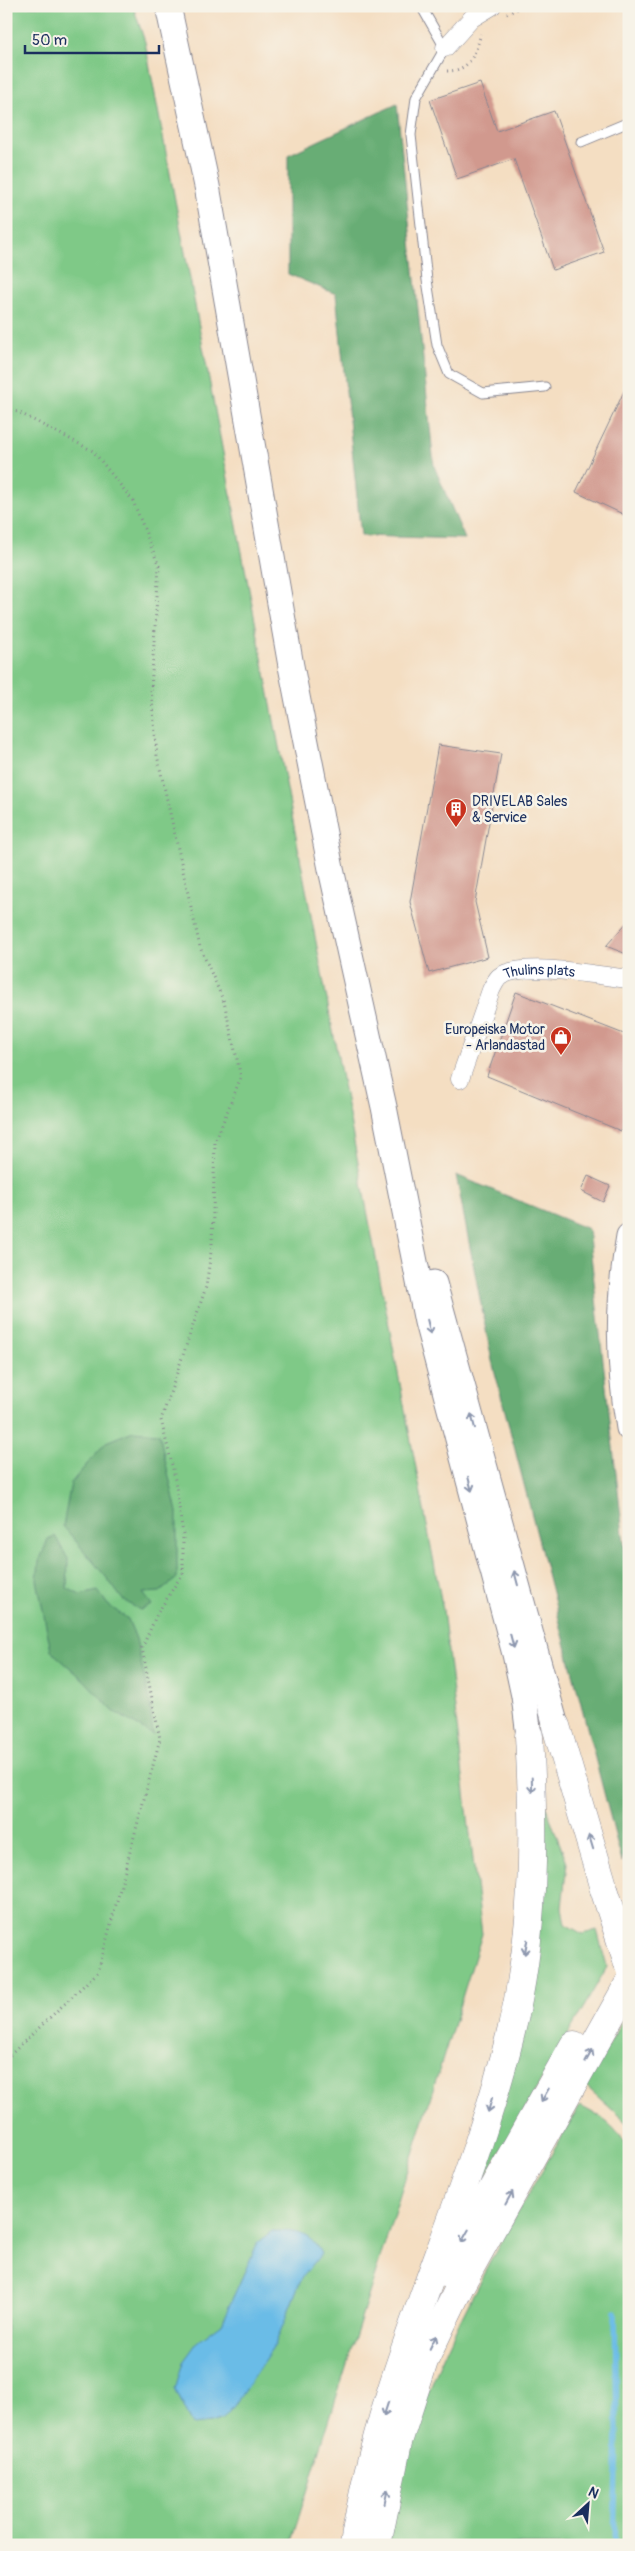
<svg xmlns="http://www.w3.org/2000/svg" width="635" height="2551" font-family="Pangolin,sans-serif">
<rect width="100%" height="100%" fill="#f7f3e8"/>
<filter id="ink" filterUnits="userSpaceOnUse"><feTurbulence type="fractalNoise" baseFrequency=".02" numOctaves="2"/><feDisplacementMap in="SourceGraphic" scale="10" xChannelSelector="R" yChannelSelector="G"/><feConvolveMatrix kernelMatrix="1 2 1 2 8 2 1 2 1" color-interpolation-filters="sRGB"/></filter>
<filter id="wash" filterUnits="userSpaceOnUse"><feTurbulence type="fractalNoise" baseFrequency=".0096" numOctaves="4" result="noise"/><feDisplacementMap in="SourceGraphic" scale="20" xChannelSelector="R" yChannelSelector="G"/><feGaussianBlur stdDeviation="1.12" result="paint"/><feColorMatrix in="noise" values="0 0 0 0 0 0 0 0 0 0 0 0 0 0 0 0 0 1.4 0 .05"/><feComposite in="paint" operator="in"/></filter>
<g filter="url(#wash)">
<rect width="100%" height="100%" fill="#f4dec2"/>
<g fill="#7fc987" stroke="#4d7c72">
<path d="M6,6H133L145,42L443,1610L482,1934L290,2545H6Z"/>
<path d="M544,1802L567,1863L562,1907L565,1924L583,1934L597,1930L607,1967L462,2218L535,1948L546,1873Z"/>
<path d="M629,2008V2125L586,2086Z"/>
<path d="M580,2106C604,2118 623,2130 629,2158V2545H388C394,2515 397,2484 406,2455C444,2331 514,2218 580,2106Z"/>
</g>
<g fill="#67ad74" stroke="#416e69">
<path d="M397,104L434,466L465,539L361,536L336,294L288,274V155Z"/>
<path d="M456,1175L588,1229L629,1587V1834L622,1862L492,1361Z"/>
<path d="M133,1431L159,1433L177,1512V1578L160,1592L143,1593L152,1605L140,1610L123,1600L106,1577L63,1526L71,1483L106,1442Z"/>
<path d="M55,1536L68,1559L67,1588L80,1595L98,1591L108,1605L128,1619L136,1639L150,1704L153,1735L113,1711L85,1681L51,1651L37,1580L39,1562L48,1539Z"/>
</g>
<path fill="#6bbce7" stroke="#4376a2" d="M272,2231C294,2231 311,2232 321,2254L301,2279L275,2345L234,2406L223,2419L211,2423L193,2425L175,2389L183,2362L199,2340L221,2324L258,2242Z"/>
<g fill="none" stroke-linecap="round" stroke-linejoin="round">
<path stroke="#6bbce7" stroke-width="5.5" d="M614,2545L617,2431L615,2312"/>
</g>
<g id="blocks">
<g fill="#d1998e">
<path d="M480,83L497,131L554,111L604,252L553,270L514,159L457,179L430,100Z"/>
<path d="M629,381V517L576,492Z"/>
<path d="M438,745L501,754L475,902L488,957L429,973L410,902Z"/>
<path d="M629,920V955L606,946Z"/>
<path d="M516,992L629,1036V1111L621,1131L487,1076Z"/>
<path d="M588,1176L610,1186L603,1202L581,1191Z"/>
</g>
</g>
</g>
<g filter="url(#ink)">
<use href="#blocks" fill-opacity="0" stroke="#888690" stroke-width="1"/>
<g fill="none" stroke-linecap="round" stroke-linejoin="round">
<g stroke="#888690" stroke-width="11">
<g id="lane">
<path d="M421,6L445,48L416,98L411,135L427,280L437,345L449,374L483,393L545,387"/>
<path d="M581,142L629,122"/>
</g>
</g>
<g stroke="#888690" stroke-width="19">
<g id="street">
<path d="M445,48L472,18L492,6"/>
<path id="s1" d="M460,1079L491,990C493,986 496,980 499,977C523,960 599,976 629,979"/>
</g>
</g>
<g stroke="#888690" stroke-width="27">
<g id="secondary">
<path d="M168,6L207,186L291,666L331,869L384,1107L427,1322L515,1654L524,1696L529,1736"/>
<path d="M629,1236C617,1303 618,1362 629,1428"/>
<path d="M434,1283L556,1726"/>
</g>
</g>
<g stroke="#888690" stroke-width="29">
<g id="highway">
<path d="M556,1726L604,1889"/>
<path d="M445,2273L574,2045"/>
<path d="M354,2545C381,2367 469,2206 511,2032C535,1935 535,1835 529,1736"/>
<path d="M377,2545L398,2442L424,2361L461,2284L629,1983"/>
</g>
</g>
<g stroke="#888690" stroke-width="3" stroke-dasharray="1 4" stroke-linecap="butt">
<path d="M507,14L522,6"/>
<path d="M447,71C471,71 475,53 481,34"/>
<path d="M6,410L18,412L93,451L133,501L159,566L151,689L157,755L200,947L224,1002L241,1077L215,1142L212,1245L206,1287L161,1420L174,1473L183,1534V1573L157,1614L142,1648L160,1739L98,1972L6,2059"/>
</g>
<use href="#lane" stroke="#fff" stroke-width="9"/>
<use href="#street" stroke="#fff" stroke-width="18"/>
<use href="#secondary" stroke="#fff" stroke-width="25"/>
<use href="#highway" stroke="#fff" stroke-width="28"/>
<g stroke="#888690" stroke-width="29" stroke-linecap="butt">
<path id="highway-bridge" d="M604,1889L629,1966"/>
</g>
<use href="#highway-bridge" stroke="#fff" stroke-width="28"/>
</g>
<defs><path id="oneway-shaft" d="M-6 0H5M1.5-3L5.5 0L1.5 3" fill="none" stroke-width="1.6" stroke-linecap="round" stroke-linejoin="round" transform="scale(1.25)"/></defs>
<g stroke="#8d97ae">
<use href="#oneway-shaft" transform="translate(429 1327) rotate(76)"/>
<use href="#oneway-shaft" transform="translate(473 1421) rotate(-105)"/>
<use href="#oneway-shaft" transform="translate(470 1484) rotate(75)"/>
<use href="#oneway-shaft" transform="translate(516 1578) rotate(-105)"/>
<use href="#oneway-shaft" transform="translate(512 1641) rotate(75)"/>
<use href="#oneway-shaft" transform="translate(532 1785) rotate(88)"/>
<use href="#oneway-shaft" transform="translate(591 1842) rotate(-107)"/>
<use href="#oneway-shaft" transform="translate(526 1947) rotate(100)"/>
<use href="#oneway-shaft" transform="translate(589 2056) rotate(-61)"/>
<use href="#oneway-shaft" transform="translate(545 2095) rotate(120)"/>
<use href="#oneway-shaft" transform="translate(490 2105) rotate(106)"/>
<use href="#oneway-shaft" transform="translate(509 2198) rotate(-61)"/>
<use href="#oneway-shaft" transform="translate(465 2236) rotate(120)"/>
<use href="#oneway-shaft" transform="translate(433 2342) rotate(-64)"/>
<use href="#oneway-shaft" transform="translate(386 2409) rotate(108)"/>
<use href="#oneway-shaft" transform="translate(386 2497) rotate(-78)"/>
</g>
</g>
<defs>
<g id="building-pin" transform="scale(1.125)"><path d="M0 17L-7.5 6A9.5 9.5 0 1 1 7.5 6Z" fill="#c8321e" stroke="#f7f3e8"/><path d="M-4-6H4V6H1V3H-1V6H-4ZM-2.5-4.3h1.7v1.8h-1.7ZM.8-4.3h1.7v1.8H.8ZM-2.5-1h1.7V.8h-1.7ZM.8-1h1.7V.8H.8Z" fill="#fff"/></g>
<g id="shop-pin" transform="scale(1.125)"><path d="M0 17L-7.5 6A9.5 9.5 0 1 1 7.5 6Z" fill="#c8321e" stroke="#f7f3e8"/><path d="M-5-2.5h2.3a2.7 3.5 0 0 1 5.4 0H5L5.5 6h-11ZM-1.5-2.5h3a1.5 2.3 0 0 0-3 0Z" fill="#fff"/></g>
</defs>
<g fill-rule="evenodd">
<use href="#building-pin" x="456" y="809"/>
<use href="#shop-pin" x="561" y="1037"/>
</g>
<g text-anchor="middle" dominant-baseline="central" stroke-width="5" stroke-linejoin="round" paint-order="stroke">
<g font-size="14" fill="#1b2f5e" stroke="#f7f3e8" text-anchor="start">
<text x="472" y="801">DRIVELAB Sales<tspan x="472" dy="16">&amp; Service</tspan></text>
<text x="545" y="1029" text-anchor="end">Europeiska Motor<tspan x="545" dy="16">- Arlandastad</tspan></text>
</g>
<g font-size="14" fill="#1b2f5e" stroke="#f7f3e8">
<text stroke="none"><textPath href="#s1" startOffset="151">Thulins plats</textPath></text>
</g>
</g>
<rect width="635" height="2551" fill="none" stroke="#f7f3e8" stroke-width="25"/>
<g transform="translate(588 2504) rotate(26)" stroke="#f7f3e8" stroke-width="4" paint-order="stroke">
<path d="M0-4L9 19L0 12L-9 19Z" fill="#1b2f5e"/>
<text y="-8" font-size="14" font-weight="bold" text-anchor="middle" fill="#1b2f5e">N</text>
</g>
<path d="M25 45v8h134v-8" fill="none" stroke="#1b2f5e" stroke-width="2.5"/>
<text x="32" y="45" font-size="15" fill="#1b2f5e" stroke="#f7f3e8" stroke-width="4" paint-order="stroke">50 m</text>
</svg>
